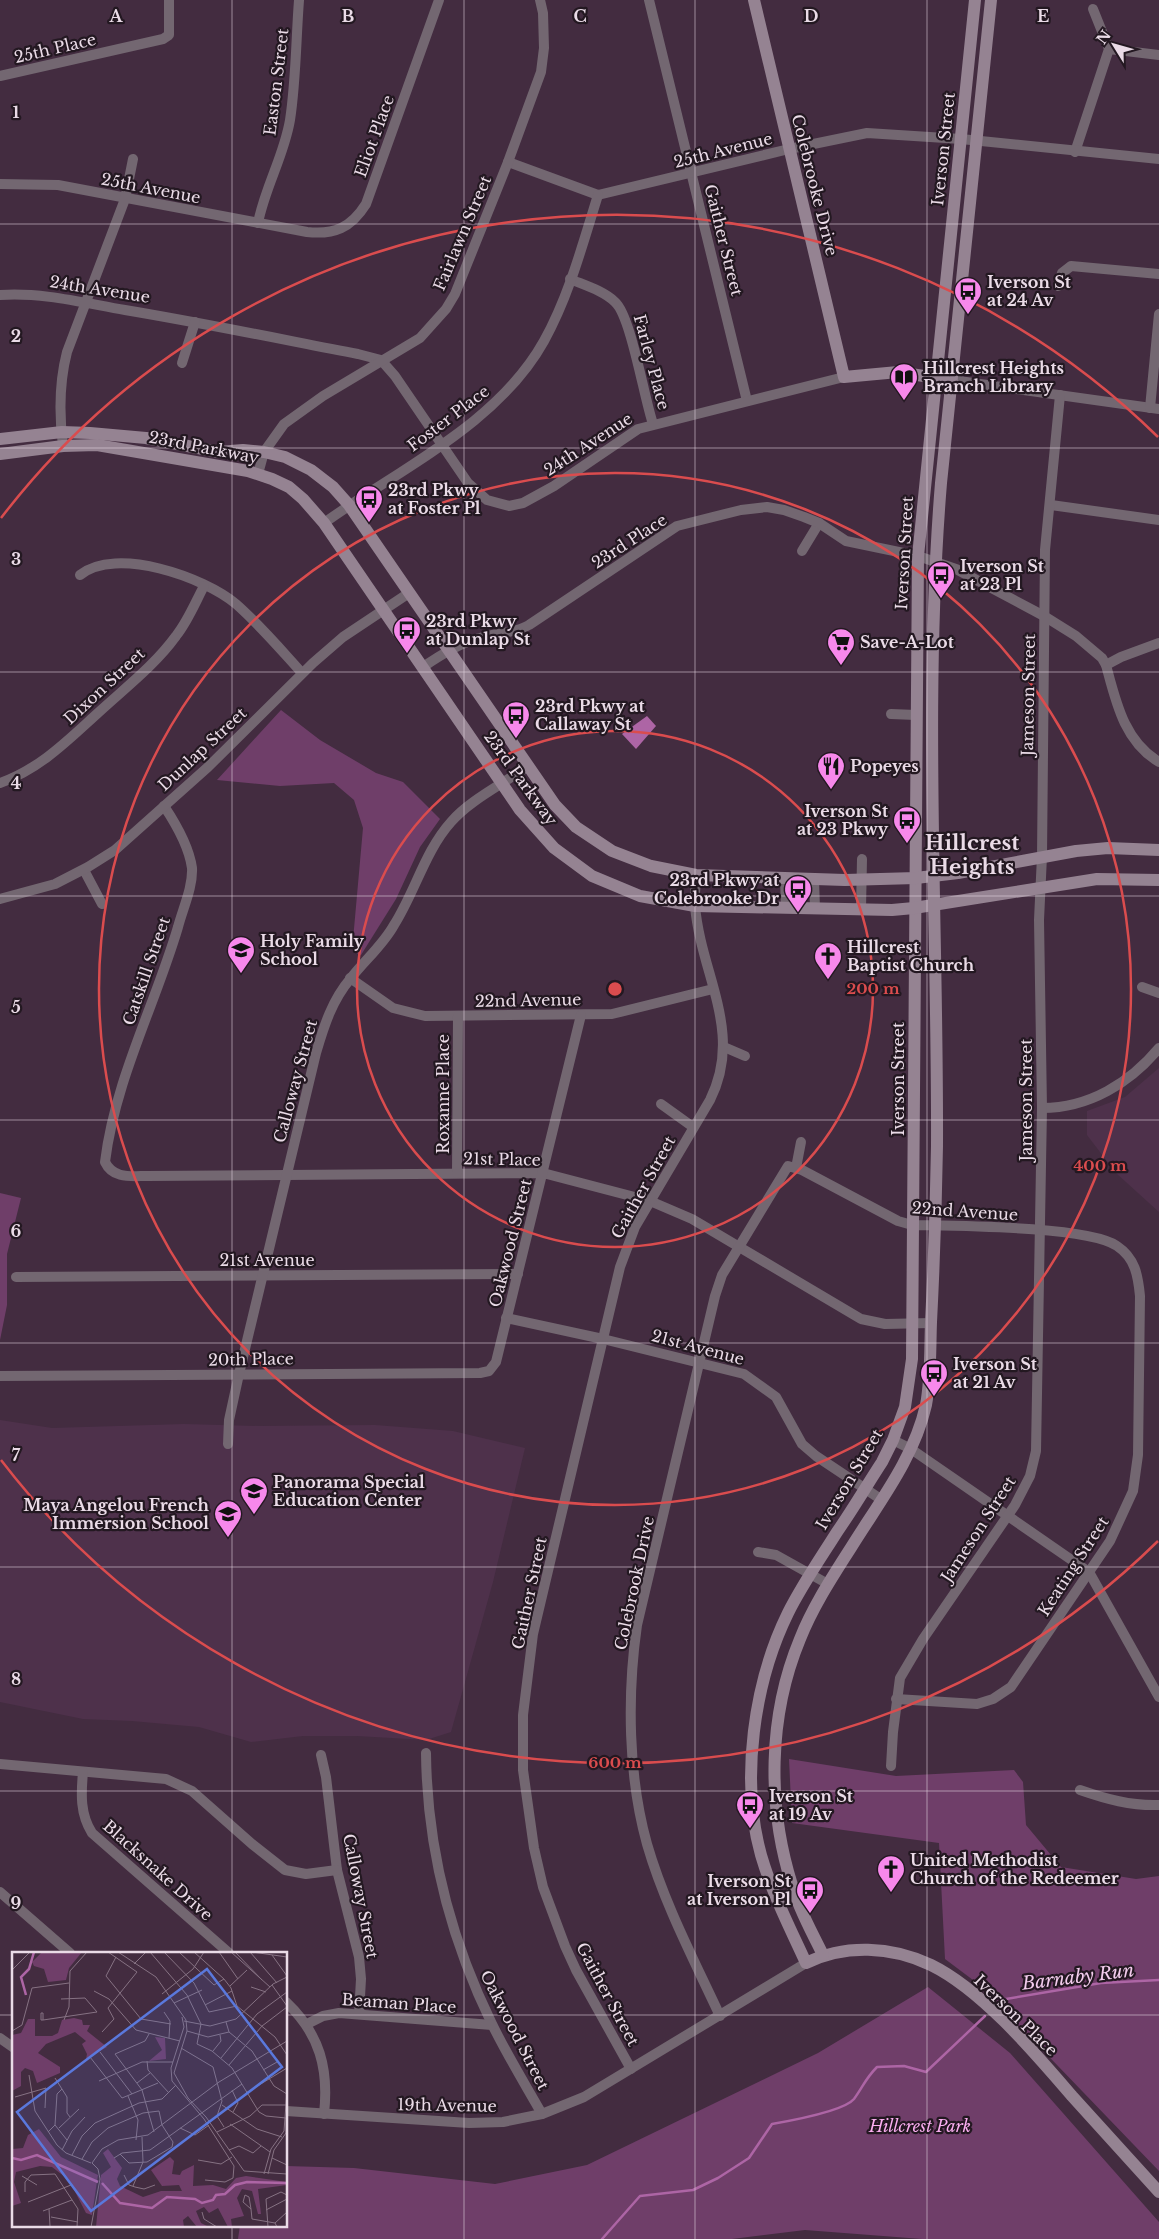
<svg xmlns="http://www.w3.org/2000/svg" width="1159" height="2239" font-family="'Libre Baskerville',serif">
<rect width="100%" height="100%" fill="#432c40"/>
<g fill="#4e314b">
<path d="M1159,1068V1212L1116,1173L1087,1135V1111L1125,1097Z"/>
<path d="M0,1420L52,1428L184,1424L260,1426L375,1425L453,1431L525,1448L493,1582L451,1732L426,1740L357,1736H303L251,1742L199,1727L132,1721L83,1719L0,1702Z"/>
</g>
<g fill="#6f3e69">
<path d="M281,710L320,740L376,773L403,782L440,819L420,847L396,899L361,955L352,951L363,828L354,800L334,783L280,786L217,780Z"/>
<path d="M0,1193L21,1198L7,1254V1305L0,1340Z"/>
<path d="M789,1759L896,1776L1014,1770L1023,1782L1026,1825L1061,1867L1136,1879L1159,1876V2171L981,1986L945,1959L939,1843L792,1823Z"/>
<path d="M928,1987L1010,2053L1159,2222V2239H922L805,2230L732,2239H238L240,2225H286V2166L354,2168L495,2184L587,2165L818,2053Z"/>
</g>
<path fill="#ad65a5" d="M647,716L656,726L636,749L622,734Z"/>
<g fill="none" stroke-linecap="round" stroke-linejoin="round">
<g stroke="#ad65a5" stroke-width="2.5">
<path d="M1000,2000L1101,1983L1159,1980"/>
<path d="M602,2239L640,2196L693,2190L718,2178L749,2158L772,2124C789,2121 844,2111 854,2099C863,2087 865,2079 877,2067L904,2066L926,2072L985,2016"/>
</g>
<g stroke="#736771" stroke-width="10">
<path d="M649,0L747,401"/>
<path d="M1109,49L1159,55"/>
<path d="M0,76L163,39L169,35V0"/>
<path d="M1075,152L1109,49L1093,9"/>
<path d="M508,162L598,195L789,149L867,133L961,139L1159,159"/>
<path d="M0,184L58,185L307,232C334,235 351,228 366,204L439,0"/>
<path d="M258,223C265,187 284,156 290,120C296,81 296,39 299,0"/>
<path d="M570,279C584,285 604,291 615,302C631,316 644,398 653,424"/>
<path d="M1058,286L1062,273L1071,266L1159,274"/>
<path d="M0,295C42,292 84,303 125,310C203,323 280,339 358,354L381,360L395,376L468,483L487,500L509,506L523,503L554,486L638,429L844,377"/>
<path d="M182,363L195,322"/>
<path d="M952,380L1159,409"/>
<path d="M1150,408L1159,314"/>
<path d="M63,446C59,414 59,383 67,352L125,199L133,159"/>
<path d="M258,474L264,452L284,424L323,396L420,338L446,309L455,294L508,162L541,72L544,48L543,13L540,0"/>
<path d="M1051,505L1159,520"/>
<path d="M324,523C399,469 498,424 544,341C569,296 583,243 598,195"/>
<path d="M802,551L819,523"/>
<path d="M80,575C116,546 204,577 236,604C260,625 281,650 302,673"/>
<path d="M1106,665L1121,657L1159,643"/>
<path d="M423,667C442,654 460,643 483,637C499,633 515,633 529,625L677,526L741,510L767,507L784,510L804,517L819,523L846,541L918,556L956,569L1044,616L1076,636L1102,658L1106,665C1116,702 1124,741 1159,762"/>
<path d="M891,714L916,715"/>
<path d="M0,783C40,769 68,740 99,712C125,688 155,665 176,636C188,621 195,603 204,586"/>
<path d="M164,806C176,824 189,846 192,868C193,887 183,908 178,927C155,1005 115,1080 105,1162C113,1179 131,1176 147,1176L543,1173L650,1201L692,1219L861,1319L885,1324L931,1323"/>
<path d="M84,870L102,904"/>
<path d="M785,879L786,908"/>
<path d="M814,880L815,908"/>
<path d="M0,899L55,884L88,867L115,850L208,767L313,663L343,637L409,593"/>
<path d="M861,909L862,859"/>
<path d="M350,978L393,1008L425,1016L612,1014L713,989"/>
<path d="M1142,987L1159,993"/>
<path d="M724,1047L745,1056"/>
<path d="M661,1104L693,1127"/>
<path d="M1042,1108C1089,1108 1130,1083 1159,1048"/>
<path d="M796,1168L801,1142"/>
<path d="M457,1173L458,1016"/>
<path d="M16,1277L518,1274"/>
<path d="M506,1318L603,1339L744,1374L776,1397L802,1444L816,1456L882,1500"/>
<path d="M1,1376L480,1373L489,1371L496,1362L581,1015"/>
<path d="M893,1440L911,1449L1089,1572L1159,1697"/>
<path d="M228,1444L229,1420L239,1374L316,1053C324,1026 332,1000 351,978C365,960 383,945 394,925C415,892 425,851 451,822C470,800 503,784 528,766"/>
<path d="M758,1552L776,1555L828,1584"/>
<path d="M426,1753C427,1847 451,1940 492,2024C507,2055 525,2084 542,2114"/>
<path d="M321,1755L326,1777L337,1870L359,1957L361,1979L359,2014"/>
<path d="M0,1764L166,1779L192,1791L252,1844L285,1870L306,1874L337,1870"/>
<path d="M891,1766L893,1732L900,1678L923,1639L1015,1505L1030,1476L1036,1451L1042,1108L1039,920L1042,856L1045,550L1060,395"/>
<path d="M83,1772C81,1794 80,1814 92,1833L229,1953"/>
<path d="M1080,1790C1106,1799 1131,1806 1159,1805"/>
<path d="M0,1892L70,1953"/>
<path d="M286,2002C320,2034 329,2069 324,2114"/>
<path d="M720,2016C694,1960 664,1903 647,1844C628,1776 627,1695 637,1625L715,1296L722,1275L788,1166L802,1170L898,1221L912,1225C953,1226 1088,1226 1117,1246C1135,1258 1138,1275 1140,1296L1138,1455L1133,1491L1110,1541L1011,1687L993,1699L977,1704L896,1699"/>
<path d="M307,2024L323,2016L339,2013L492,2025"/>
<path d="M0,2038L14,2048"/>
<path d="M631,2069L576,1970L565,1946L543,1887L534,1848L523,1770V1715L533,1634L620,1267L635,1227L710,1100C744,1032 701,975 695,906C694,896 696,885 696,875"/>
<path d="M286,2111L469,2123L503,2122L542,2114L584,2097L806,1963"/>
</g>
<g stroke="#958392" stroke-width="12">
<path d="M754,0L844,377L898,372L943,379"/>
<path d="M975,0L918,556L912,1359L905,1407L893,1440L882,1462C867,1485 853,1509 837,1532C820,1559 802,1585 788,1613C754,1682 740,1780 761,1855C772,1893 790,1928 806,1963C845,1944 891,1946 931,1965C982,1990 1035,2053 1072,2096C1101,2128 1130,2160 1159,2192"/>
<path d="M0,439L62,432L90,433L146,438L219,452L243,450L264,452L285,457L311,470L333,487L349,505L555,805L576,827L612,851L651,866L696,875L845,880L916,878L958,873L1076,851L1108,848L1159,850"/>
<path d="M0,454L63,446L97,445L248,471L272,479L289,487L303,499L324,523L520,810L554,848L592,876L640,896L695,906L892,910L914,908L1097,879L1159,880"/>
<path d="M823,1955C812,1932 799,1910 792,1885C767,1806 768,1716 800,1639C813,1606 833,1576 852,1546C880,1501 914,1458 926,1405C931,1378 930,1349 931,1322C934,1263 936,1205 937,1146C938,926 923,703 941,483L991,0"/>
</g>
</g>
<path fill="none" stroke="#eadbe7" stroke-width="1" stroke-opacity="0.55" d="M232,0V1953M464,0V2239M695,0V2239M927,0V2239M0,224H1159M0,448H1159M0,672H1159M0,896H1159M0,1120H1159M0,1343H1159M0,1567H1159M0,1791H1159M0,2015H14M286,2015H1159M232,2225V2239"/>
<g fill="none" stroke="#da4c4e" stroke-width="2.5">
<circle cx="615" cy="989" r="258"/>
<circle cx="615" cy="989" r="516"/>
<path d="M1158 1541A774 774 0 0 1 1 1460M1 518A774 774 0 0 1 1158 437"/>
</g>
<defs>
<g id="bus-pin" transform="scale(1.4375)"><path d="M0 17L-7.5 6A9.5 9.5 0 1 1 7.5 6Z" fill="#f788eb" stroke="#231821"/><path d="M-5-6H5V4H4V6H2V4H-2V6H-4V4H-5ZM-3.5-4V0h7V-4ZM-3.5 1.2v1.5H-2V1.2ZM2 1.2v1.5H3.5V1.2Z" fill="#111"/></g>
<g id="library-pin" transform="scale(1.4375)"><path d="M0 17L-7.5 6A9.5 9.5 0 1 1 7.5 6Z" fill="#f788eb" stroke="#231821"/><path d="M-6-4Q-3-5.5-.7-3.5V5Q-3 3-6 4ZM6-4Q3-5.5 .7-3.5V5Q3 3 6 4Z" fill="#111"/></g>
<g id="supermarket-pin" transform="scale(1.4375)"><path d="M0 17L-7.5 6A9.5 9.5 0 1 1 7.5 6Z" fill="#f788eb" stroke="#231821"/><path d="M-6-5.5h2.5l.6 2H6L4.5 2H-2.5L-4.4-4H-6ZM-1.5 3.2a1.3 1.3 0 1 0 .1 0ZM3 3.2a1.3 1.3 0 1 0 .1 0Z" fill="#111"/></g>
<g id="restaurant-pin" transform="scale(1.4375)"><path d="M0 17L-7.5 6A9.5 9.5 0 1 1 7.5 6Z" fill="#f788eb" stroke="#231821"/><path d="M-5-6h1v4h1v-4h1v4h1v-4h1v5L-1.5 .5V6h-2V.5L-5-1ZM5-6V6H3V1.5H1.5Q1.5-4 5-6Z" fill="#111"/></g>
<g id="school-pin" transform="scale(1.4375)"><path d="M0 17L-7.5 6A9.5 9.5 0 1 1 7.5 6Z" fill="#f788eb" stroke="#231821"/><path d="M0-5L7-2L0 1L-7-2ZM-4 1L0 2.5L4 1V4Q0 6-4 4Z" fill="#111"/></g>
<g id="church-pin" transform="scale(1.4375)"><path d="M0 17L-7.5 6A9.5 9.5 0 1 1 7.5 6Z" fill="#f788eb" stroke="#231821"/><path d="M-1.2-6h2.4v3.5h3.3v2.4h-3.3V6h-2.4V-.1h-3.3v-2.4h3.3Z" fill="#111"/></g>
</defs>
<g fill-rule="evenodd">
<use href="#bus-pin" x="968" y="291"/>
<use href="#library-pin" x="904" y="377"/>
<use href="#bus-pin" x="369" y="499"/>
<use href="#bus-pin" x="941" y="575"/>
<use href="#bus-pin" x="407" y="630"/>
<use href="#supermarket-pin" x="841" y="642"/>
<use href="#bus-pin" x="516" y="715"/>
<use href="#restaurant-pin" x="831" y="766"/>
<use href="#bus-pin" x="907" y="820"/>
<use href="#bus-pin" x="798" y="889"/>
<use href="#school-pin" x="241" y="950"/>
<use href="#church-pin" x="828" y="956"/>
<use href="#bus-pin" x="934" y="1373"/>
<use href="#school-pin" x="254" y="1491"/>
<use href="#school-pin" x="228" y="1514"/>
<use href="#bus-pin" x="750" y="1805"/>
<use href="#church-pin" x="891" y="1869"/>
<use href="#bus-pin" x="810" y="1890"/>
</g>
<g text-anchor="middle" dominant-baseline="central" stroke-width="4.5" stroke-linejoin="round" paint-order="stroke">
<g font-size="16" fill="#eadbe7" stroke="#231821">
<text transform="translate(55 48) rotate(-13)">25th Place</text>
<text transform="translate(276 82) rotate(-83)">Easton Street</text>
<text transform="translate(374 136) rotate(-70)">Eliot Place</text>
<text transform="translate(943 149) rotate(-84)">Iverson Street</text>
<text transform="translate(723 150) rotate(-14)">25th Avenue</text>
<text transform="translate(815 185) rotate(76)">Colebrooke Drive</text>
<text transform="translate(151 188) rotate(11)">25th Avenue</text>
<text transform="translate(462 233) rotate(-67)">Fairlawn Street</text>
<text transform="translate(724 240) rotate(76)">Gaither Street</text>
<text transform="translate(100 289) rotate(9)">24th Avenue</text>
<text transform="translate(652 362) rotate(75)">Farley Place</text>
<text transform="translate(448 418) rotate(-37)">Foster Place</text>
<text transform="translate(588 444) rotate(-33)">24th Avenue</text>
<text transform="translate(204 447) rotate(11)">23rd Parkway</text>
<text transform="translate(629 541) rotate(-33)">23rd Place</text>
<text transform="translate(904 553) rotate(-87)">Iverson Street</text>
<text transform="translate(104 686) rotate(-43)">Dixon Street</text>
<text transform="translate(1028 695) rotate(-89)">Jameson Street</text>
<text transform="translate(202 749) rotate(-43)">Dunlap Street</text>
<text transform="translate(521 778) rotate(54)">23rd Parkway</text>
<text transform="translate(146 971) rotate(-71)">Catskill Street</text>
<text transform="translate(528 1000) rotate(-1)">22nd Avenue</text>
<text transform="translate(898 1079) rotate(-90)">Iverson Street</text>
<text transform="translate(295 1081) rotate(-75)">Calloway Street</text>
<text transform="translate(443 1094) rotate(-90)">Roxanne Place</text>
<text transform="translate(1026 1100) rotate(-90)">Jameson Street</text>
<text transform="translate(502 1159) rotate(1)">21st Place</text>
<text transform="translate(643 1187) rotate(-61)">Gaither Street</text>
<text transform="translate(965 1211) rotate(4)">22nd Avenue</text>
<text transform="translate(510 1243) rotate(-76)">Oakwood Street</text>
<text x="267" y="1260">21st Avenue</text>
<text transform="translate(698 1347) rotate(15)">21st Avenue</text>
<text transform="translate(251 1359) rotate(-1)">20th Place</text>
<text transform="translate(849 1479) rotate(-59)">Iverson Street</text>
<text transform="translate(978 1529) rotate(-57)">Jameson Street</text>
<text transform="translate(1073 1566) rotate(-57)">Keating Street</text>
<text transform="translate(634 1583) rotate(-78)">Colebrook Drive</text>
<text transform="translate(529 1593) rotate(-78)">Gaither Street</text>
<text transform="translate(158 1870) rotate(42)">Blacksnake Drive</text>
<text transform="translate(361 1896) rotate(79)">Calloway Street</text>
<text transform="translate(608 1994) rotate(62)">Gaither Street</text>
<text transform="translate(399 2003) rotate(4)">Beaman Place</text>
<text transform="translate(1016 2015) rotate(44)">Iverson Place</text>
<text transform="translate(515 2030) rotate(63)">Oakwood Street</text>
<text transform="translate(447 2105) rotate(1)">19th Avenue</text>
</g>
<g font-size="16" font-weight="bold" fill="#eadbe7" stroke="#231821" text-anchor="start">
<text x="987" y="282">Iverson St<tspan x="987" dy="18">at 24 Av</tspan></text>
<text x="923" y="368">Hillcrest Heights<tspan x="923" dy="18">Branch Library</tspan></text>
<text x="388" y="490">23rd Pkwy<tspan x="388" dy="18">at Foster Pl</tspan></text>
<text x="960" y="566">Iverson St<tspan x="960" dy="18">at 23 Pl</tspan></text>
<text x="426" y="621">23rd Pkwy<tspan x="426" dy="18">at Dunlap St</tspan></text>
<text x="860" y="642">Save-A-Lot</text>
<text x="535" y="706">23rd Pkwy at<tspan x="535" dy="18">Callaway St</tspan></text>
<text x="850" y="766">Popeyes</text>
<text x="888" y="811" text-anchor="end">Iverson St<tspan x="888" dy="18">at 23 Pkwy</tspan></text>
<text x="779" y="880" text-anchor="end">23rd Pkwy at<tspan x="779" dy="18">Colebrooke Dr</tspan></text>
<text x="260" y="941">Holy Family<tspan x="260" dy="18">School</tspan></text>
<text x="847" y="947">Hillcrest<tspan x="847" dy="18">Baptist Church</tspan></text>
<text x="953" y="1364">Iverson St<tspan x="953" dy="18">at 21 Av</tspan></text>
<text x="273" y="1482">Panorama Special<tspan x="273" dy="18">Education Center</tspan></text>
<text x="209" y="1505" text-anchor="end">Maya Angelou French<tspan x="209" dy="18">Immersion School</tspan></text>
<text x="769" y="1796">Iverson St<tspan x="769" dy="18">at 19 Av</tspan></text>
<text x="910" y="1860">United Methodist<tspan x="910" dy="18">Church of the Redeemer</tspan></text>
<text x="791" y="1881" text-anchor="end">Iverson St<tspan x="791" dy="18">at Iverson Pl</tspan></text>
</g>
<g font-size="16" font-style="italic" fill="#fbaef1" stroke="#231821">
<text x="920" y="2126">Hillcrest Park</text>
</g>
<g font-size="18" font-style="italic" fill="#f4cdee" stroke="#231821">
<text transform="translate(1078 1977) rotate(-7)">Barnaby Run</text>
</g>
<g font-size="21" font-weight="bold" fill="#eadbe7" stroke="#231821">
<text x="972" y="843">Hillcrest<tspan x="972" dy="24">Heights</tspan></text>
</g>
</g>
<g transform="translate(12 1952)">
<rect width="275" height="275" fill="#432c40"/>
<path d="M30,0H70L57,16L54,28L36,30L32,17L22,14L20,10ZM62,66L70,68L71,73H78L75,79L95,95L74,107L75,102L70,92L74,89L63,80L34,92L26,101L48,115V121L25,131L21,119L13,116L9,120V134L0,139V83L9,81L16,67H23V84H40L46,81L50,68ZM143,85L153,86L154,107L137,109L150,98ZM27,177L49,205L86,223L80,263L74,261L57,228L40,215L28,214L4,220L2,230L9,251L0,254V197L11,196L16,183ZM96,197L110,216L105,227L108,234L131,245L149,239H170L167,233L150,234L139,218L158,205L162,209L160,222L168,223L170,219L182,213L181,234L201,233L214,237L224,226L234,224L275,230V233L246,237L249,262H246L240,239L230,237L225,246L232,264L219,267L220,275H216L206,256L197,261L192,255L184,259L189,271L197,275H185L176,264L171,268L172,275H84L89,223L99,215L91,201Z" fill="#6f3e69"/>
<path fill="none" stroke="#ad65a5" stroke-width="2.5" d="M14,43L9,25L17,17L22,0M0,206L9,208L25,203L86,230M90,231L108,251L140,256L155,245L183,247L190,251L201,248L204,243L213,242L223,233L235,230L275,231"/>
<path fill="none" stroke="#867283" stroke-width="1" d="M106,0L144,25L174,68L175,79L162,121L176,146L194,165L232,219L275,222M138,0L175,43L189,72L185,92L200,99L220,116L247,160L254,164L274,166M152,0L182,31L197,60L225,54M167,0L202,33L212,27M182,0L212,27L219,36L225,54L263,85L275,103M207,0L226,27M219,0L258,35M223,0L250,28M238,0L265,31M240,0L275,5M260,3L275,24M122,12L134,0M0,18L18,0M94,24L129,67L159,72M94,24L104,5M260,33L275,54M218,34L235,18M239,35L254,40M82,39L97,47L124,78L168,89M150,42L181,17L192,0M162,51L190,38M193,53L220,39M152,60L158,69L157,86M29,61H31V68H29ZM170,65L172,75L159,116L160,129L192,167L222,214L221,226L213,230L193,228M31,68L85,60L73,46L49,47M52,68L57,55L58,19L75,0M172,69L198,74L224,67L261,32L275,25M214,70L217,80L240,99L262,134L275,142M0,79L10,73L20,36L57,31M175,79L196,85L217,80M90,80L102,67L96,56L125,20L96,0M137,82L133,89L103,102L130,138L142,180M169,96L201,115L210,149L205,164L212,175M201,99L209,89L208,83M88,100L120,142M78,105L110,146L146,131M209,106L245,62L275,40M135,109L136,118L157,141M217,113L250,74L275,55M251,118L265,110M17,123L23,159L45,193L54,201L79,211M43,126L55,145V161L58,165M87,129L130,110H161M125,131L138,121M220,138L226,151L221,160M234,141L275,116M116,144L126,168L124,188M3,145L34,136L33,156M210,153L245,177L270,185M218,172L258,200M43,173L55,188M47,176L67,157M168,176L183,183L197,173M36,180L43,173L45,142L50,137M205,180L238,164L250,153H274M50,198L60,179L73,165M217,198L227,194L241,201L249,194M60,203L70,184L83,171L127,151L150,147L164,133M102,206L110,201L138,198L230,132M260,206L275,213M70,207L80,190L96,176L131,161L147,159L150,173L161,190L160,195L135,210L117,211L108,202M186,208L209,212L220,205M252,222L259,197L272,179L275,138M256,222L262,198L274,181V166M112,223L117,233L123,235L132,237L143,233M10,224L25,233M121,234L131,210L130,185M13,240V230L19,223L43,222L66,257L65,275M233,243L237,245L239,257L231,250ZM16,250L59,233M37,257L38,274M239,257L240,267L263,271L265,275M254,258L275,247M31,259L60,248M190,260L192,267L205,275M39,265L66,270M263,271L275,260M79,275L88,227L86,217L80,211L90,197L106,188L136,183L207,130L275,89M256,275L254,247L269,240L275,243"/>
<path fill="#5a78dc" fill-opacity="0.15" stroke="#5a78dc" stroke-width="2.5" d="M195,17L270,115L79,259L5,160Z"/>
<rect width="275" height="275" fill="none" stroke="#eadbe7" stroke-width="2.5"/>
</g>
<g font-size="16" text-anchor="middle" font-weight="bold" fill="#eadbe7" stroke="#231821" stroke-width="4.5" stroke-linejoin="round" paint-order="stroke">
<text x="116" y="22">A</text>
<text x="348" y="22">B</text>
<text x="580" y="22">C</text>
<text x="811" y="22">D</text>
<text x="1043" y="22">E</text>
<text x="16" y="118">1</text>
<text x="16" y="342">2</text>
<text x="16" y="565">3</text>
<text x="16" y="789">4</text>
<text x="16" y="1013">5</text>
<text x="16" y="1237">6</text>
<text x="16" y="1461">7</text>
<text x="16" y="1685">8</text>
<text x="16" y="1909">9</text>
</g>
<circle cx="615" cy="989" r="8" fill="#da4c4e" stroke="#231821" stroke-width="2.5"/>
<g font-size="15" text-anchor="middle" font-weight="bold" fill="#da4c4e" stroke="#231821" stroke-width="4.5" stroke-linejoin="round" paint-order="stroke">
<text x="873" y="994">200 m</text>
<text x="1100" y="1171">400 m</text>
<text x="615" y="1768">600 m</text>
</g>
<g transform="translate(1114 45) rotate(307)" stroke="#231821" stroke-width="4" paint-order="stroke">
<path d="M0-4L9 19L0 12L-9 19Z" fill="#eadbe7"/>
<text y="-8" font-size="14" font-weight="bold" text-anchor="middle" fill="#eadbe7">N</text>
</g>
</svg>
